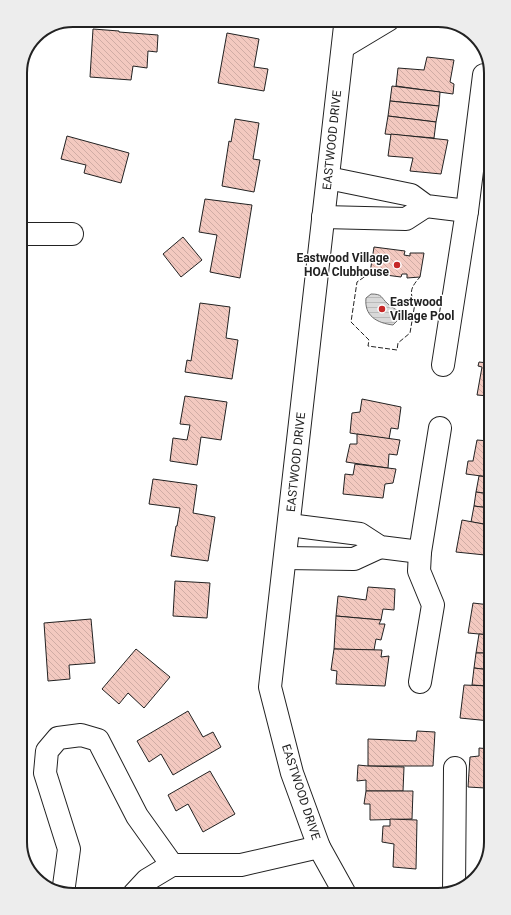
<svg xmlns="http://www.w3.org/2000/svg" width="511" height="915" font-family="Roboto,sans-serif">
<defs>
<pattern id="water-rules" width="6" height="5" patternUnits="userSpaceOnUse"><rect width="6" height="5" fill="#d9d9d9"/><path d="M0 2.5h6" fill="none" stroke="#bababa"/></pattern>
<pattern id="building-back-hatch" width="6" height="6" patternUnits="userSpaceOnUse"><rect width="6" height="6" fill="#f3c9c0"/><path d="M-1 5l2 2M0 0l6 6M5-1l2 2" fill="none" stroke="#d0aca5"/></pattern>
</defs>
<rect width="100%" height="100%" fill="#fff"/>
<path fill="url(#water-rules)" stroke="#6f6f6f" d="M371,294C383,294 380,297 388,304C391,307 396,309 399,312V319L393,325C377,323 364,316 366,298Z"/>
<g fill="url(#building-back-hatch)" stroke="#222">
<path d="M93,29L119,31V32L158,35L157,52L148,51L147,68L133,66L131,80L90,77Z"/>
<path d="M227,33L259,39L254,67L268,69L264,91L218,83Z"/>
<path d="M427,57L454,60L450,82L454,84L453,94L396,86L398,68L424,70Z"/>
<path d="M392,86L440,92L439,106L390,101Z"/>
<path d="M390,101L439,106L436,122L388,116Z"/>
<path d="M388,116L436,122L434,138L385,134Z"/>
<path d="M235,119L259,123L253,159L260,160L254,192L222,186L229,141L231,142Z"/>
<path d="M391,134L448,140L441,174L410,171L413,158L388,156Z"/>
<path d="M67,136L129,153L121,183L84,173L86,165L61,159Z"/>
<path d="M20,143H25L24,170H21Z"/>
<path d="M205,199L252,205L240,278L210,272L217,235L199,232Z"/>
<path d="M183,237L202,260L181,277L163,254Z"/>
<path d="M374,247L405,251L404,255L410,256V253H424L420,277L407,278V274H402L401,277L370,273Z"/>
<path d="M200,303L230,307L226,338L238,340L232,379L185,372L187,360L191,361Z"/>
<path d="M479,362L488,363L489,396L477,395L482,367L478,366Z"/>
<path d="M185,396L227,402L221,440L201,437L197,465L170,461L173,438L187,440L190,425L180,424Z"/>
<path d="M362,399L401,407L398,429L391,428L389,439L350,433L352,413L360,412Z"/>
<path d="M357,434L400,440L397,455L389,454L388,468L346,462L350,444H357Z"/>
<path d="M477,440L489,441V477L466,474L468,461H473Z"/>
<path d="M355,464L396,469L393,483L385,484L383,498L343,494L345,474L353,475Z"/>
<path d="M479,476L489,477V494L476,492Z"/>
<path d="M153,479L197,485L193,513L215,517L208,561L171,556L176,526H177L180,508L149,504Z"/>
<path d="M476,492L489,494V508L474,506Z"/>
<path d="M474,506L489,508V525L471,522Z"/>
<path d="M462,520L489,525V551H487L485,555L456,552Z"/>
<path d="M175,581L210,583L207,618L173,616Z"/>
<path d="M368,587L395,589L394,610L383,609L381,620L336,616L338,596L366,600Z"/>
<path d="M473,603L490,605V635L468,633Z"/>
<path d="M336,616L381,620L379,624H385L381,640L376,639L374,650L334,649Z"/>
<path d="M91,619L95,663L69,665L70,679L48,681L44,623Z"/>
<path d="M479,634L490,635V653H476Z"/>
<path d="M136,649L170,677L144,708L128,693L119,704L102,689Z"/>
<path d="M334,649L382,650L381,657L389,656L385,686L336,684L337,671L331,670Z"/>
<path d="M476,653H490V670L474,668Z"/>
<path d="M474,668L490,670V686L472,685Z"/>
<path d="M464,685L490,686V721L460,718Z"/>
<path d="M188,711L203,737L213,732L221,747L173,775L161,754L149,762L137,741Z"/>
<path d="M417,731L435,732L433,766H368V739L416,741Z"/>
<path d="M479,748L490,749L491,774H487L485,788L468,787L470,757L479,756Z"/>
<path d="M358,765L368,766L404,767L403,791H366V780L357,781Z"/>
<path d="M210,771L235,814L203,832L188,804L176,811L168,795Z"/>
<path d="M366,791H413L412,819L370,820V804H364Z"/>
<path d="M390,819L417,820L416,869L393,867L394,844L382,842L383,826H390Z"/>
</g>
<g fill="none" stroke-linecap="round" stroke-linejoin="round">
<g stroke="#222" stroke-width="24">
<g id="minor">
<path d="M344,20L345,26L270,687L292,773L319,847L344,892"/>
<path d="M343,47L388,20"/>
<path d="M328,178L411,195L426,206L467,211"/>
<path d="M323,217L406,219L426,206"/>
<path d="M21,234H72"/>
<path d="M443,365L467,211L484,75"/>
<path d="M289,525L360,534L380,547L420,552"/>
<path d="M285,558L354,559L380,547"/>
<path d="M420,682L433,605L419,571L420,552L440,428"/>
<path d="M172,865H241L319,847"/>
<path d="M454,891L455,768"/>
<path d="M63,893L69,849L45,773L47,751L58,738L81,735L98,740L137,816L172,865L147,880L134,894"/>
</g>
</g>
<use href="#minor" stroke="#fff" stroke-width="22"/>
<path stroke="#222" stroke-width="1" stroke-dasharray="5 2" stroke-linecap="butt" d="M370,273L357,282L351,322L369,340L368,346L397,350L398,343L410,333L415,303C408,292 412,286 420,277"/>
</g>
<g fill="#c62828" stroke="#fff" stroke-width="1.5">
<circle cx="397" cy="265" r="4"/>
<circle cx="382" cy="309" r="4"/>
</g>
<g text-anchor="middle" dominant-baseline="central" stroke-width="3" stroke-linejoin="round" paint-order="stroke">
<g font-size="12" fill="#222" stroke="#fff">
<text transform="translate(332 140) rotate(-84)">EASTWOOD DRIVE</text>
<text transform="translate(296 462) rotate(-84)">EASTWOOD DRIVE</text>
<text transform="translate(301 792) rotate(72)">EASTWOOD DRIVE</text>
</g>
<g font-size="12" font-weight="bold" fill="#222" stroke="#fff" text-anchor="end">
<text x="389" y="258">Eastwood Village<tspan x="389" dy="14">HOA Clubhouse</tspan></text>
<text x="390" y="302" text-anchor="start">Eastwood<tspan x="390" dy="14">Village Pool</tspan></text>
</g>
</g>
<path d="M0 0H511V915H0ZM73 27H438A46 46 0 0 1 484 73V842A46 46 0 0 1 438 888H73A46 46 0 0 1 27 842V73A46 46 0 0 1 73 27Z" fill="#ededed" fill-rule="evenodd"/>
<path fill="none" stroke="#222" stroke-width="2" d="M73 27H438A46 46 0 0 1 484 73V842A46 46 0 0 1 438 888H73A46 46 0 0 1 27 842V73A46 46 0 0 1 73 27Z"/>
</svg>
